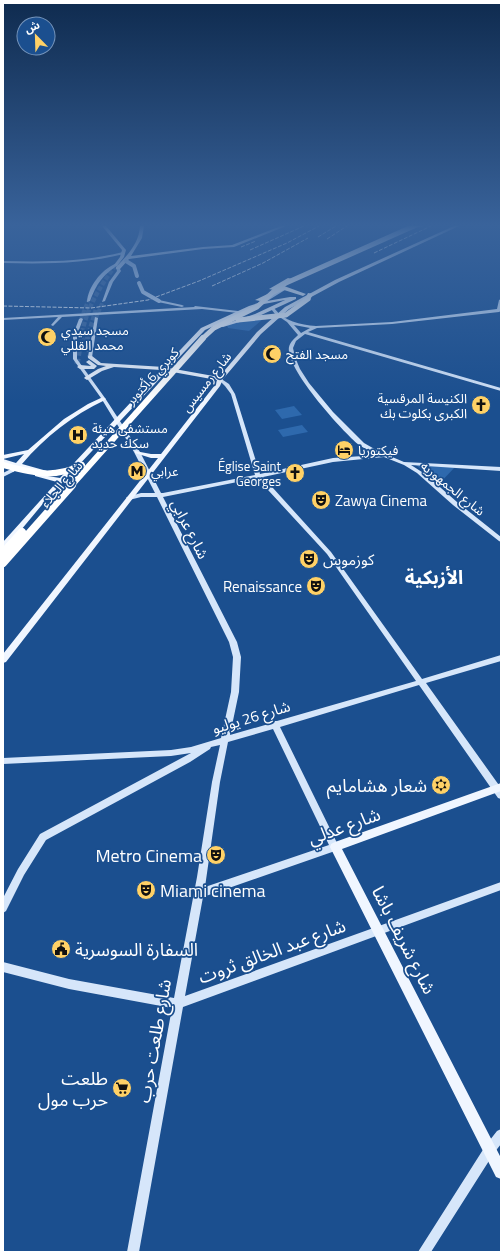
<svg xmlns="http://www.w3.org/2000/svg" width="504" height="1255" font-family="'Titillium Web','Noto Sans Arabic',sans-serif">
<rect width="100%" height="100%" fill="#1b4f8f"/>
<g fill="#2e69ad">
<path d="M263,319L249,331L228,328L227,325L237,322Z"/>
<path d="M294,406L302,415L282,419L275,410Z"/>
<path d="M302,425L308,432L283,437L278,430Z"/>
<path d="M416,465L455,467L439,484Z"/>
</g>
<g fill="none" stroke-linecap="round" stroke-linejoin="round">
<g stroke="#3d69a0" stroke-width="4" stroke-dasharray="4 2" stroke-linecap="butt">
<path d="M96,318L103,301"/>
<path d="M81,319L88,301"/>
</g>
<g stroke="#3d69a0" stroke-width="4.5" stroke-dasharray="4.5 2" stroke-linecap="butt">
<path d="M81,339C85,311 99,287 116,265"/>
<path d="M87,339L96,309"/>
</g>
<g stroke="#3d69a0" stroke-width="5.5" stroke-dasharray="5.5 3" stroke-linecap="butt">
<path d="M87,338L90,357"/>
<path d="M77,364L81,338"/>
</g>
<g fill="#d6e6fa" fill-rule="evenodd">
<path d="M417,226H423L408,230L406,229Z"/>
<path d="M123,252L124,254C84,264 44,264 3,263V261C44,262 83,262 123,252Z"/>
<path d="M115,264L118,265C102,276 97,283 90,301L87,302C88,287 101,270 115,264Z"/>
<path d="M118,267H119L121,271L113,282L105,301L102,302L109,282L117,271L116,268Z"/>
<path d="M282,284L284,285L285,290L264,303H262V301L282,289L280,285Z"/>
<path d="M501,299V311L499,312L392,324L317,328L308,332L501,388V391L305,334L296,341L293,348L295,357L300,369L309,383L333,412L364,443L378,451L404,462L501,467V471L411,465L425,474L457,502L501,537V542L499,541L453,505L417,473L404,465L384,457L333,462L263,477L331,552L422,679L501,655V661L426,683L501,788V799L498,798L419,685L280,727L339,847L338,850L335,851L203,897L185,996L501,882V890L183,1007L139,1252H127L172,1008L69,989L3,972V962L69,979L174,998L197,877L212,782L220,745L211,747L210,749L190,762L46,840L24,875L6,911L3,913V898L18,869L40,834L191,753L171,756L3,764V758L171,750L191,747L221,738L231,692L233,657L229,642L157,497H141L129,500L126,498L127,497L141,493H155L134,452L101,398L73,359V335L79,319L81,318L83,319L77,335V359L105,398L140,452L161,493H163L255,475L231,394L225,386L218,379L220,378L229,384L235,394L260,474L333,458L378,455C372,452 365,449 359,445C342,431 285,368 289,347C290,342 295,338 298,335L287,322L275,314L271,309L272,308H274C284,321 300,325 316,326L392,322L497,309L499,300ZM294,325L310,328L301,333ZM257,478L327,554L416,681L277,721H275L272,723L230,735L239,692L241,657L237,642L163,497ZM273,729L329,845L205,887L220,782L228,742Z"/>
<path d="M159,300L182,305L184,306L182,307L158,302L157,301Z"/>
<path d="M195,306L238,311L240,312L238,313L202,309L62,317L53,326L51,325L58,317L3,320V318L194,307Z"/>
<path d="M95,317L98,318L92,357L90,358L88,357Z"/>
<path d="M13,468L15,469V471L3,477V473Z"/>
<path d="M501,1129V1144L494,1153L431,1252H418L486,1145L497,1131Z"/>
</g>
<g fill="#f0f6ff" fill-rule="evenodd">
<path d="M102,226H106L126,250L124,257L117,266L114,265L120,257L122,250Z"/>
<path d="M140,226H144L142,238L131,256L203,247L232,245L281,226H286L234,247L203,249L129,259L120,269H116V267C128,255 139,243 140,226Z"/>
<path d="M454,226H459L339,282L289,309L261,334L223,379L220,386L6,662L3,663V654L158,458H151L135,453V451L151,454H161L215,385L217,380L167,371L46,500L6,548H3V542L57,482L35,476V474L60,478L161,370L114,367L102,371L87,380L84,378L85,377L98,369L106,366L98,365L88,358V356H92L101,363L164,367L201,328L249,306L261,302L290,297H296V299L259,316L223,327L219,326L255,314L285,300L264,304L253,308L205,330L169,368L219,377L257,332L285,307L335,280Z"/>
<path d="M89,360L97,366L94,369H80L77,367L80,365L91,366L86,362Z"/>
<path d="M103,397L106,399L105,400C73,415 45,437 22,464L47,471V473L45,474L19,467L13,472L10,470L13,466L3,463V459L16,463L24,454L3,459V455L28,450L64,419L88,404Z"/>
<path d="M501,783V791L342,849L501,1158V1179L496,1177L330,847L331,844L335,842Z"/>
</g>
<g fill="#fff" fill-rule="evenodd">
<path d="M288,278L292,279L274,290L269,289Z"/>
<path d="M284,286L306,294L303,296L284,290L260,301L255,300Z"/>
<path d="M308,293L313,294L310,300L308,301L305,299Z"/>
</g>
<g stroke="#fff" stroke-width="1" stroke-dasharray="4 1.5" stroke-linecap="butt">
<path d="M318,237L336,226"/>
<path d="M327,239L347,226"/>
<path d="M241,247L256,241"/>
<path d="M250,250L304,226"/>
<path d="M374,253L431,226"/>
<path d="M212,286L263,263L308,238"/>
<path d="M3,306L91,308L148,300L199,281L287,243L319,226"/>
</g>
<g stroke="#d6e6fa" stroke-width="4">
<path d="M126,261L134,266L137,276"/>
<path d="M139,283L143,292L159,301"/>
</g>
<g stroke="#fff" stroke-width="5">
<path d="M238,320L286,315L308,299"/>
<path d="M202,339L214,328L257,307L274,291L286,283L414,226"/>
</g>
<g stroke="#fff" stroke-width="6">
<path d="M3,465C33,473 53,479 82,465"/>
<path d="M71,486L203,338"/>
</g>
<g stroke="#fff" stroke-width="8">
<path d="M3,553L22,532"/>
<path d="M3,563L72,485"/>
</g>
</g>
<linearGradient id="sky" x2="0" y2="1"><stop stop-color="#0f2b4f"/><stop offset="0.56" stop-color="#39639b"/><stop offset="1" stop-color="#39639b" stop-opacity="0"/></linearGradient>
<rect width="504" height="402" fill="url(#sky)"/>
<defs>
<g id="mosque-disc" transform="scale(1)"><circle r="9.5" fill="#ffd166" stroke="#1b4f8f"/><path d="M3.5-4.9A6 6 0 1 0 3.5 4.9A5 5 0 1 1 3.5-4.9Z" fill="#111"/></g>
<g id="church-disc" transform="scale(1)"><circle r="9.5" fill="#ffd166" stroke="#1b4f8f"/><path d="M-1.2-6h2.4v3.5h3.3v2.4h-3.3V6h-2.4V-.1h-3.3v-2.4h3.3Z" fill="#111"/></g>
<g id="hospital-disc" transform="scale(1)"><circle r="9.5" fill="#ffd166" stroke="#1b4f8f"/><path d="M-5-5h3v3.5h4V-5h3V5h-3V1.5h-4V5h-3Z" fill="#111"/></g>
<g id="hotel-disc" transform="scale(1)"><circle r="9.5" fill="#ffd166" stroke="#1b4f8f"/><path d="M-6-4.5h1.5V1H6V5H4.5V3h-9V5H-6ZM-4 0a1.8 1.8 0 1 1 3.6 0ZM.5 0V-2.5h3Q6-2.5 6 0Z" fill="#111"/></g>
<g id="metro-disc" transform="scale(1)"><circle r="9.5" fill="#ffd166" stroke="#1b4f8f"/><path d="M-5.5 5V-5H-3L0 0L3-5H5.5V5H3V-.5L0 4L-3-.5V5Z" fill="#111"/></g>
<g id="theatre-disc" transform="scale(1)"><circle r="9.5" fill="#ffd166" stroke="#1b4f8f"/><path d="M-5-5.5Q0-4 5-5.5V0Q5 5 0 6Q-5 5-5 0ZM-3.3-2.5H-1v1.5H-3.3ZM1-2.5H3.3v1.5H1ZM-2.8 1Q0 5.5 2.8 1Z" fill="#111"/></g>
<g id="synagogue-disc" transform="scale(1)"><circle r="9.5" fill="#ffd166" stroke="#1b4f8f"/><path d="M0-6.5L5.6 3.2H-5.6ZM0 6.5L5.6-3.2H-5.6Z" fill="#111"/></g>
<g id="civic-disc" transform="scale(1)"><circle r="9.5" fill="#ffd166" stroke="#1b4f8f"/><path d="M-.6-6.5H3V-4.5H.6V-3L4-1V1h2V6H-6V1h2V-1L-.6-3ZM-1.2 2.5V6h2.4V2.5Z" fill="#111"/></g>
<g id="supermarket-disc" transform="scale(1)"><circle r="9.5" fill="#ffd166" stroke="#1b4f8f"/><path d="M-6-5.5h2.5l.6 2H6L4.5 2H-2.5L-4.4-4H-6ZM-1.5 3.2a1.3 1.3 0 1 0 .1 0ZM3 3.2a1.3 1.3 0 1 0 .1 0Z" fill="#111"/></g>
</defs>
<g fill-rule="evenodd">
<use href="#mosque-disc" x="47" y="337"/>
<use href="#mosque-disc" x="272" y="354"/>
<use href="#church-disc" x="481" y="405"/>
<use href="#hospital-disc" x="78" y="435"/>
<use href="#hotel-disc" x="344" y="450"/>
<use href="#metro-disc" x="137" y="471"/>
<use href="#church-disc" x="295" y="473"/>
<use href="#theatre-disc" x="321" y="500"/>
<use href="#theatre-disc" x="309" y="559"/>
<use href="#theatre-disc" x="316" y="586"/>
<use href="#synagogue-disc" x="441" y="785"/>
<use href="#theatre-disc" x="216" y="855"/>
<use href="#theatre-disc" x="146" y="890"/>
<use href="#civic-disc" x="61" y="949"/>
<use href="#supermarket-disc" x="122" y="1088"/>
</g>
<g text-anchor="middle" dominant-baseline="central" stroke-width="3.5" stroke-linejoin="round" paint-order="stroke">
<g font-size="13" fill="#fff" stroke="#1b4f8f" text-anchor="start">
<text x="61" y="330">مسجد سيدي<tspan x="61" dy="15">محمد القللي</tspan></text>
<text x="286" y="354">مسجد الفتح</text>
<text x="467" y="398" text-anchor="end">الكنيسة المرقسية<tspan x="467" dy="15">الكبرى بكلوت بك</tspan></text>
<text x="92" y="428">مستشفى هيئة<tspan x="92" dy="15">سكك حديد</tspan></text>
<text x="358" y="450">فيكتوريا</text>
<text x="281" y="466" text-anchor="end">Église Saint<tspan x="281" dy="15">Georges</tspan></text>
<text x="151" y="471">عرابي</text>
</g>
<g font-size="13" fill="#fff" stroke="#1b4f8f">
<text transform="translate(152 376) rotate(-48)">كوبري 6 أكتوبر</text>
<text transform="translate(206 382) rotate(-52)">شارع رمسيس</text>
<text transform="translate(61 484) rotate(-49)">شارع الجلاء</text>
<text transform="translate(453 488) rotate(39)">شارع الجمهوريه</text>
</g>
<g font-size="15" fill="#fff" stroke="#1b4f8f" text-anchor="start">
<text x="335" y="500">Zawya Cinema</text>
<text x="323" y="559">كوزموس</text>
<text x="302" y="586" text-anchor="end">Renaissance</text>
</g>
<g font-size="15" fill="#fff" stroke="#1b4f8f">
<text transform="translate(190 529) rotate(63)">شارع عرابي</text>
<text transform="translate(251 717) rotate(-17)">شارع 26 يوليو</text>
</g>
<g font-size="18" fill="#fff" stroke="#1b4f8f" text-anchor="end">
<text x="427" y="785">شعار هشامايم</text>
<text x="202" y="855">Metro Cinema</text>
<text x="160" y="890" text-anchor="start">Miami cinema</text>
<text x="75" y="949" text-anchor="start">السفارة السوسرية</text>
<text x="108" y="1078">طلعت<tspan x="108" dy="21">حرب مول</tspan></text>
</g>
<g font-size="18" fill="#fff" stroke="#1b4f8f">
<text transform="translate(344 826) rotate(-20)">شارع عدلي</text>
<text transform="translate(404 940) rotate(63)">شارع شريف باشا</text>
<text transform="translate(272 951) rotate(-20)">شارع عبد الخالق ثروت</text>
<text transform="translate(154 1041) rotate(-80)">شارع طلعت حرب</text>
</g>
<g font-size="19" font-weight="bold" fill="#fff" stroke="#1b4f8f">
<text x="434" y="576">الأزبكية</text>
</g>
</g>
<rect width="504" height="1255" fill="none" stroke="#ffffff" stroke-width="8"/>
<g transform="translate(36 36) rotate(337)"><circle r="19" fill="#1b4f8f" stroke="#7695bc"/>
<path d="M0-3L7 15L0 10L-7 15Z" fill="#ffd166"/>
<text y="-6" font-size="11" font-weight="bold" text-anchor="middle" fill="#ffffff">ش</text>
</g>
</svg>
